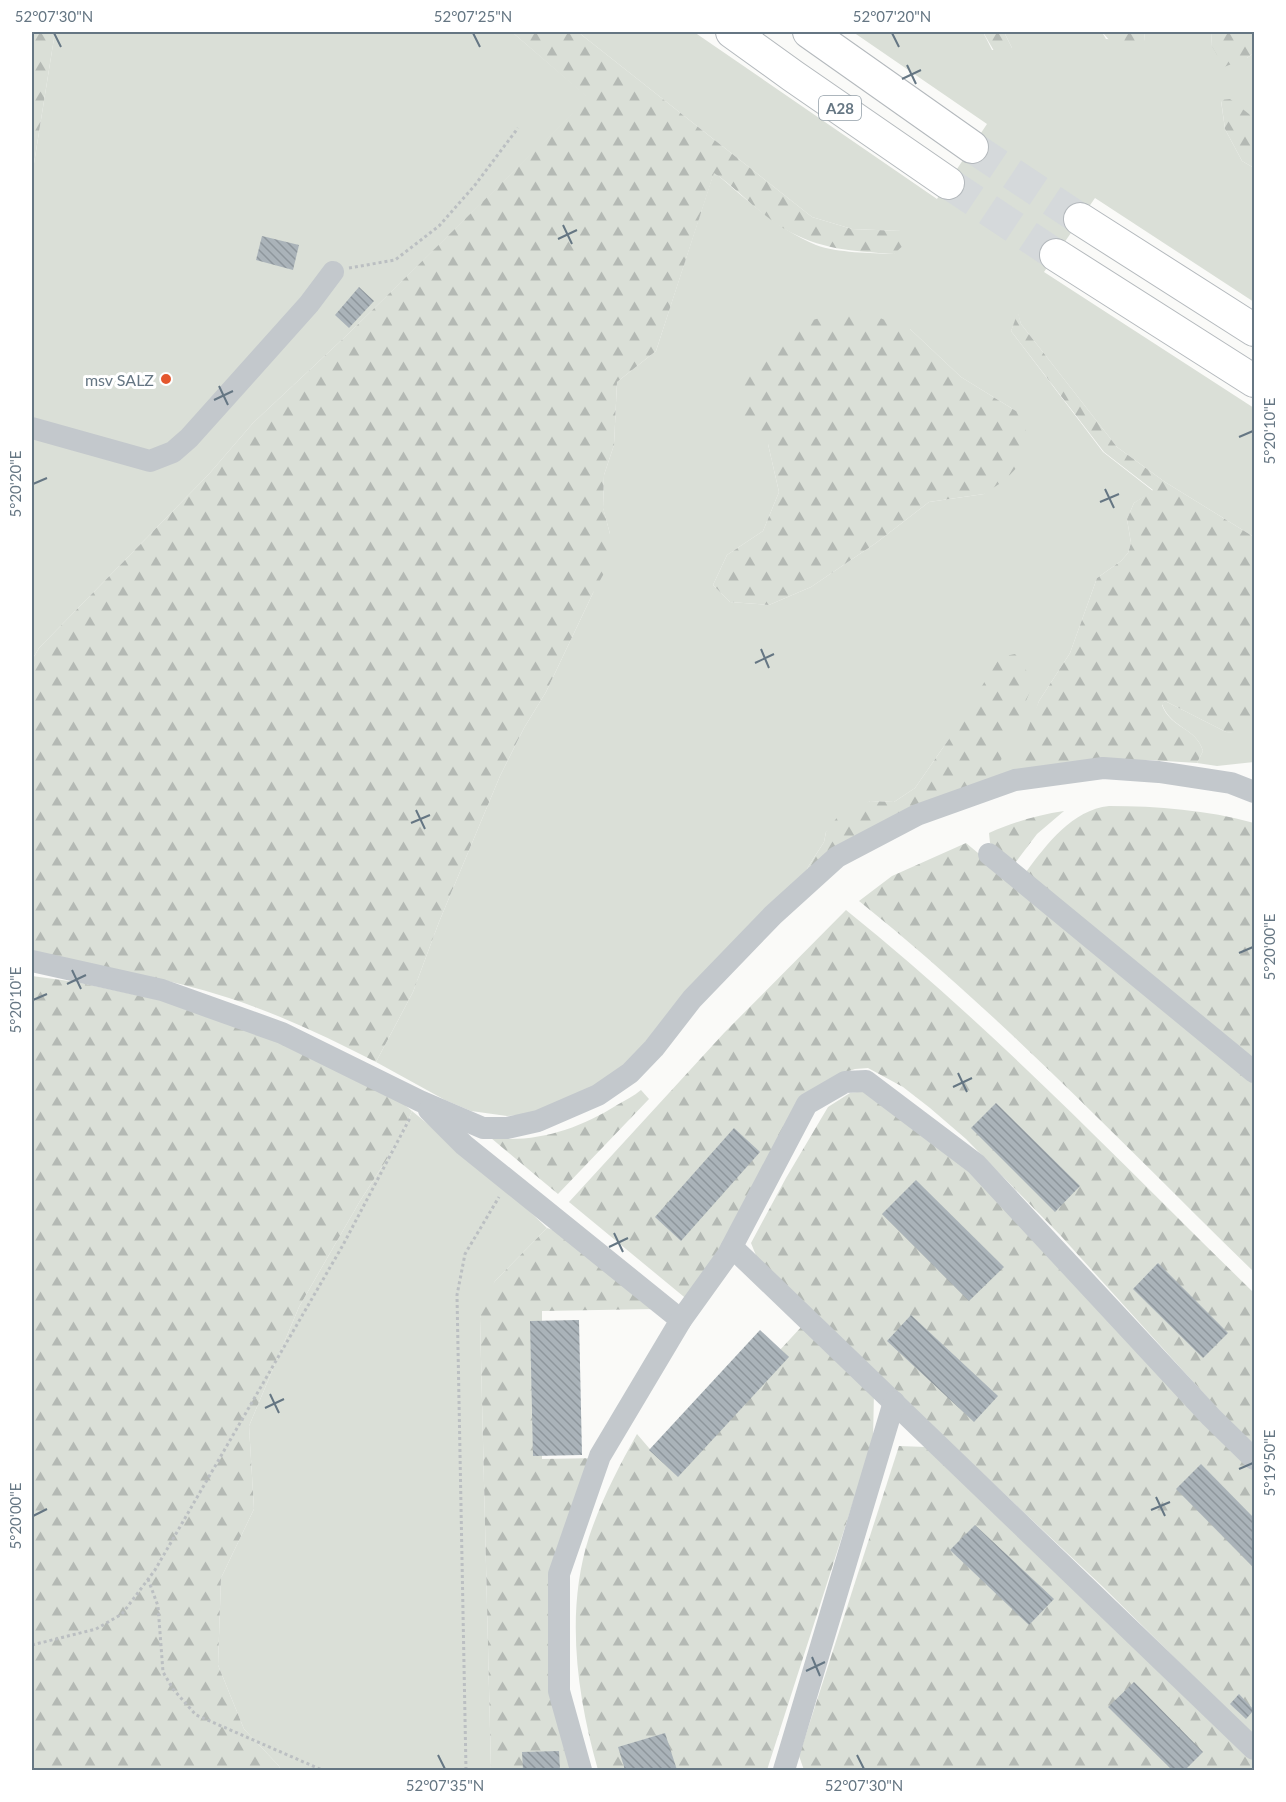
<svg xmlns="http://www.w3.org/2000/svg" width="1286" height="1802" font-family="Lato,sans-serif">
<defs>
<pattern id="forest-firs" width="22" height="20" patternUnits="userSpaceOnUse" patternTransform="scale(1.5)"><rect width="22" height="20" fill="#dadfd7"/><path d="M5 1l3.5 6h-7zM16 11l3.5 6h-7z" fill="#b4b9b4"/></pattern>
<pattern id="building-back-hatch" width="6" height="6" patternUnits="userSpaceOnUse" patternTransform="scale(1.5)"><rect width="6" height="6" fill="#aab3b9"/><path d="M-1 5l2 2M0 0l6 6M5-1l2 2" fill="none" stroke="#8e969c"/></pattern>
</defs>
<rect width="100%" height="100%" fill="#fafaf8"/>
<g fill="#dadfd7" fill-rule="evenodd">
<path d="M55,32H512L589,98L347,335L253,423L209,474L39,648L32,660V176Z"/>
<path d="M578,32H694L937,199L987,124L853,32H983L992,50L1012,48L1004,32H1102L1106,39L1145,41L1144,32H1211L1212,46L1247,58L1254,53V118L1221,101L1225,129L1242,161L1254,168V302L1095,198L1044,272L1254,408V537L1165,482L1117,447L1021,324L1018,314L1011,331L1103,452L1153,491L1134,503L1127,519L1131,543L1128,553L1121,561L1097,578L1070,653L1039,701L1015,774L993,779L949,739L915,788L894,802L870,801L826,832L824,842L808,867L804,884L621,1075L542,1113L507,1116L471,1111L445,1100L376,1062L413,992L439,922L500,776L524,728L546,692L593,593L610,534L603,508L604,475L614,445L617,382L656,351L714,172C746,199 777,229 816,245C838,253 871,253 894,254L901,231L852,229L812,217ZM910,329L961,377L1016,411L984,494L929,502L876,543L811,587L769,605L730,602L713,585L727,555L763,531L779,492L768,444Z"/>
<path d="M1165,701L1226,732L1252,734L1254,736V762L1217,766L1197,763L1203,751C1196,727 1171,729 1162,704Z"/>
<path d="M412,1111L503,1186L547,1228L495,1281L480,1318L491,1770H280L279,1766L244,1729L218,1665L221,1578L254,1509L249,1426L299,1307L360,1201L401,1137Z"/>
</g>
<g fill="url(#forest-firs)">
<path d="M32,32H55L32,176Z"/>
<path d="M512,32H578L812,217L852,229L901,231L909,240L894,254C852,251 820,250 783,228C758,213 738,189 714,173L656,351L617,382L614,445L604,475L603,507L610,534L612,559L593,593L546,692L524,728L500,776L439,922L413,992L376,1062C329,1038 279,1014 229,998C164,977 97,966 32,952V660L39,648L209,474L253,423L347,335L588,98Z"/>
<path d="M983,32H1004L1012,48L1005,57L997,56Z"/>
<path d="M1102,32H1144L1145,41L1136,46L1112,43Z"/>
<path d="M1211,32H1254V53L1247,58L1224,67L1212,46Z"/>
<path d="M1230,99L1254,118V168L1242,161L1225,129L1221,100Z"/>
<path d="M855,309L910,329L961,377L1016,411L1029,437L1020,464L1005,480L984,494L929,502L876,543L811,587L769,605L730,602L713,585L727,555L763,531L779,492L768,444L737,417L746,374L797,324Z"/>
<path d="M1018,312L1021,324L1117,447L1165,482L1254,537V736L1226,732L1165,701L1162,705C1171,729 1196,727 1203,751L1197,763L1149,760H1118L1015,774L1021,745L1039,701L1070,653L1097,578L1121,561L1128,553L1131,543L1127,519L1134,503L1153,490L1104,452L1011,331Z"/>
<path d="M1015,654L1025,666L1031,689L993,779L804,884L808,867L824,842L826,832L839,815L870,801L894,802L915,788L949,739L1000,657Z"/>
<path d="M1109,806C1158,806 1207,810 1254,823V1063L1026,872C1047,844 1072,810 1109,806Z"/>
<path d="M1064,811L1037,834L1015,863L990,843L989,833C1013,822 1038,815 1064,811Z"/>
<path d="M966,843L1254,1082V1272C1125,1146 1000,1014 859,901L892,876Z"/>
<path d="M846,910C992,1027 1121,1163 1254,1293V1444L1226,1418L1061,1236L966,1139L930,1108L903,1087L868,1068L855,1069L843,1073L822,1087L689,1301L569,1202L724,1033Z"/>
<path d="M32,976L76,982L169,1002L250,1026L394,1096L412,1111L401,1137L360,1201L299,1307L249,1426L254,1509L221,1578L218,1665L244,1729L279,1766L280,1770H32Z"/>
<path d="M641,1090L649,1099L558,1194L491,1138C537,1143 579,1129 617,1105C625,1100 634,1096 641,1090Z"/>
<path d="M865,1091L969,1171L1254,1470V1736L1101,1585L759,1263L751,1243L786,1178L828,1107L850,1093Z"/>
<path d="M547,1228L556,1231L655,1309L542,1311V1459L600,1458L559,1582L576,1770H491L480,1318L485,1298L495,1281Z"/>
<path d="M803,1325L874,1392L873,1440L767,1770H598C577,1696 565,1612 589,1537C601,1501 619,1466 637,1434L649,1448L671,1468Z"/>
<path d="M899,1446L926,1447L1254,1757V1770H804L799,1756Z"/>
</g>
<g fill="url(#building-back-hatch)">
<path d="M262,236L299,245L293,270L256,260Z"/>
<path d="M359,287L374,301L349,328L335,315Z"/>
<path d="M996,1103L1080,1186L1055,1212L971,1128Z"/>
<path d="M734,1128L760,1152L681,1241L655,1217Z"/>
<path d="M916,1180L1004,1267L969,1301L882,1214Z"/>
<path d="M1158,1263L1228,1333L1203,1358L1133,1289Z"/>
<path d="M911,1315L998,1396L974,1422L887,1341Z"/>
<path d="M579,1320L582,1455L533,1456L530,1321Z"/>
<path d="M760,1330L789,1357L678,1477L649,1450Z"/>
<path d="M1201,1464L1254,1518V1568L1176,1489Z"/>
<path d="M975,1525L1054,1599L1029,1625L950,1550Z"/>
<path d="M1134,1682L1203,1752L1185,1770H1172L1108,1707Z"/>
<path d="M1239,1694L1254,1710L1246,1719L1230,1704Z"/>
<path d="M665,1733L677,1770H625L618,1747Z"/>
<path d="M559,1751L560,1770H523L522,1752Z"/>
</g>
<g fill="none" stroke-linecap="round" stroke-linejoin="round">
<g stroke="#d5d9db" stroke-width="32" stroke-dasharray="32 16" stroke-linecap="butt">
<path d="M972,147L1080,219"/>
<path d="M948,183L1056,255"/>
</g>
<g stroke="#b4b9bd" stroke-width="34">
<g id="highway">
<path d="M732,32L793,76L948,183"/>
<path d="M809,32L972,147"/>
<path d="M1080,219L1254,330"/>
<path d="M1056,255L1254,381"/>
</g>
</g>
<g stroke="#bbbfc2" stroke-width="3" stroke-dasharray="3 3" stroke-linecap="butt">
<path d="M349,268L395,260L439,226L475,185L518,128"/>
<path d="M148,1579L158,1606L163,1672L173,1689L196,1715L322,1770"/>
<path d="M32,1645L96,1629L122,1614L155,1570L343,1245L410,1118"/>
<path d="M466,1770L457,1295L465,1254L499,1197"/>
</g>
<g stroke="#c3c8cc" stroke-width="22">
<path d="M32,428L150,461L173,452L189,438L309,304L333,272"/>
<path d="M989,854L1254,1072"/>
<path d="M32,961L162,990L282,1033L420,1101L483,1128H507L538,1121L598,1095L630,1073L654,1048L692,999L773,915L837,857L917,815L1015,780L1103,768L1159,772L1231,783L1254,792"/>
<path d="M429,1110L464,1145L681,1320"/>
<path d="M732,1247L1254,1749"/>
<path d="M581,1770L559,1691V1574L600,1456L681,1320L727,1256L807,1104L845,1082L866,1081L976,1164L1211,1417L1254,1459"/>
<path d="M784,1770L894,1402"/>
</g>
<use href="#highway" stroke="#fff" stroke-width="32"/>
</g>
<path fill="none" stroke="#657683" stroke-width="2" d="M54,33L61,47M473,33L480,47M892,33L899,47M907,65L916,84M902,79L921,70M563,225L572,244M558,239L577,230M219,386L228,405M214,400L233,391M1239,437L1253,431M33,484L47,478M1105,489L1114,508M1100,502L1119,494M761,649L769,668M755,663L774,654M416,810L425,829M411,823L430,815M1239,953L1253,947M72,970L81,989M67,984L86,975M33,1000L47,994M958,1073L967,1092M953,1087L972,1078M614,1233L623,1252M609,1247L628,1238M270,1394L279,1413M265,1408L284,1399M1239,1469L1253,1463M1156,1497L1165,1516M1151,1510L1170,1502M33,1516L47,1509M812,1657L820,1676M806,1671L825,1662M438,1755L445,1769M857,1755L864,1769"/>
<circle fill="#e4572e" stroke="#fff" stroke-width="2" cx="166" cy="379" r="6"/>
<g text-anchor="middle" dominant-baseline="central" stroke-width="6" stroke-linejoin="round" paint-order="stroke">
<rect fill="#fff" stroke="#939fa8" stroke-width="1.5" x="819" y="96" width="42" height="24" rx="4.5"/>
<g font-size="15" font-weight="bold" fill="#657683">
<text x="840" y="108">A28</text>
</g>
<g font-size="16" fill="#657683" stroke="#fff" text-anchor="end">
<text x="154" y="379">msv SALZ</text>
</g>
</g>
<rect width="1286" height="1802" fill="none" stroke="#ffffff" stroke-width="66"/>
<rect x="33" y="33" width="1220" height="1736" fill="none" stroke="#657683" stroke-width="2"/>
<g font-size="15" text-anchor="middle" fill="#657683">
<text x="54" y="22">52°07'30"N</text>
<text x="473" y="22">52°07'25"N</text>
<text x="892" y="22">52°07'20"N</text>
<text transform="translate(1270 431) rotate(-90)" y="5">5°20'10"E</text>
<text transform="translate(16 484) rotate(-90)" y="5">5°20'20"E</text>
<text transform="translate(1270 947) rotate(-90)" y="5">5°20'00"E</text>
<text transform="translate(16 1000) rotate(-90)" y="5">5°20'10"E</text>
<text transform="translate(1270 1463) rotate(-90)" y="5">5°19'50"E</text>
<text transform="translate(16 1516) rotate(-90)" y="5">5°20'00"E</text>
<text x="445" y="1791">52°07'35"N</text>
<text x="864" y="1791">52°07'30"N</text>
</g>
</svg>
